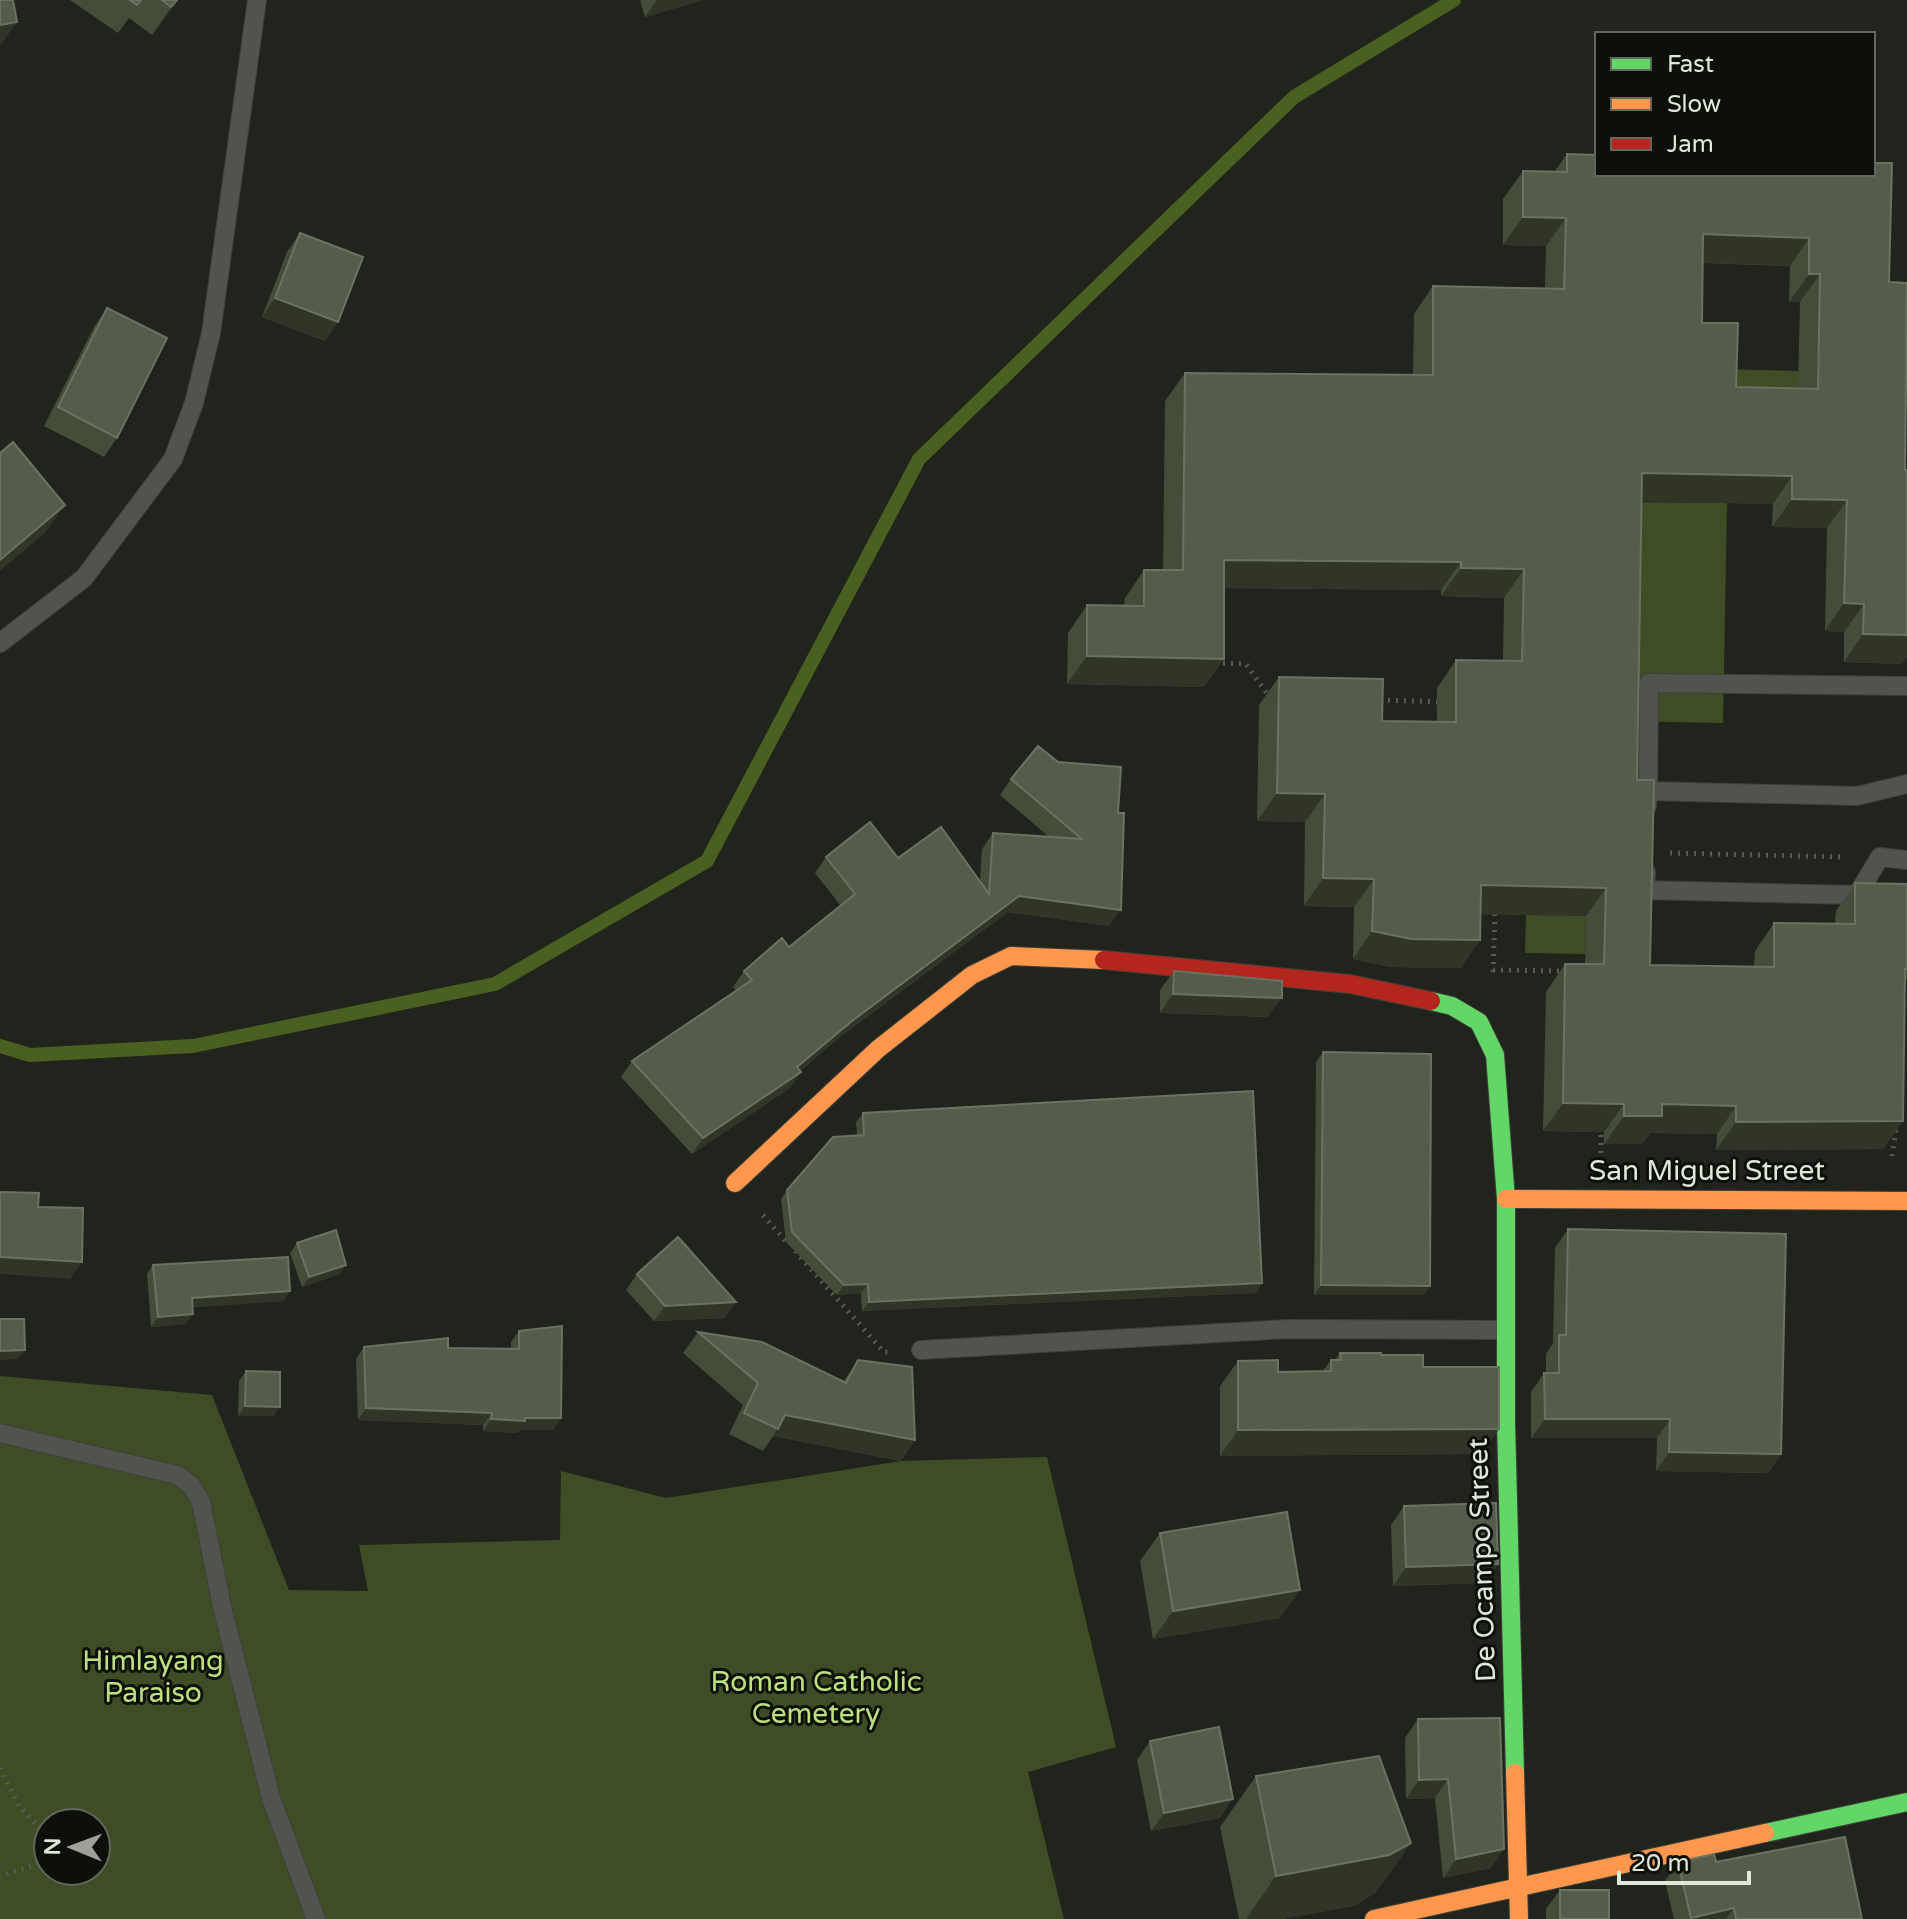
<svg xmlns="http://www.w3.org/2000/svg" width="1907" height="1919" font-family="'Varela Round',sans-serif">
<rect width="100%" height="100%" fill="#21241c"/>
<g fill="#3e4d26" fill-rule="evenodd">
<path d="M1718,369L1799,371L1798,417L1716,415Z"/>
<path d="M1622,502L1727,503L1723,723L1618,721Z"/>
<path d="M1526,915L1586,916L1585,954L1525,953Z"/>
<path d="M0,1376L212,1395L289,1590L368,1591L359,1545L560,1540L561,1471L666,1498L901,1461L1047,1457L1116,1747L1028,1772L1064,1919H0ZM48,1823H96V1871H48Z"/>
</g>
<g fill="none" stroke-linecap="round" stroke-linejoin="round">
<path stroke="#4a6021" stroke-width="14" d="M0,1046L30,1055L193,1046L495,984L707,861L919,459L1294,97L1454,0"/>
<g stroke="#3e4039" stroke-width="20">
<g id="lane">
<path d="M0,643L84,578L173,459L194,403L211,333L257,0"/>
<path d="M1648,791L1649,683L1907,686"/>
<path d="M1647,806L1648,791L1857,796L1907,784"/>
<path d="M1646,872L1645,890L1857,895L1880,857L1907,860"/>
<path d="M921,1350L1289,1329L1505,1330"/>
<path d="M0,1433L177,1475L191,1485L201,1502L223,1611L271,1798L316,1919"/>
</g>
</g>
<g stroke="#3e4039" stroke-width="20">
<g id="fast">
<path d="M1431,1001L1452,1006L1479,1022L1495,1055L1506,1199V1422L1515,1773"/>
<path d="M1765,1833L1907,1802"/>
</g>
</g>
<g stroke="#3e4039" stroke-width="20">
<g id="slow">
<path d="M735,1183L878,1049L972,975L1011,956L1104,960"/>
<path d="M1506,1199L1907,1201"/>
<path d="M1515,1773L1519,1919"/>
<path d="M1374,1919L1765,1833"/>
</g>
</g>
<g stroke="#3e4039" stroke-width="20">
<path id="jam" d="M1104,960L1350,984L1431,1001"/>
</g>
<g stroke="#585a55" stroke-width="5" stroke-dasharray="2 6" stroke-linecap="butt">
<path d="M1215,663L1246,664L1270,698"/>
<path d="M1380,700L1442,702"/>
<path d="M1670,853L1844,857"/>
<path d="M1493,970L1565,971"/>
<path d="M1493,972L1495,914"/>
<path d="M1601,1153V1127"/>
<path d="M1892,1156L1897,1123"/>
<path d="M763,1215L788,1244"/>
<path d="M795,1251L884,1352H892"/>
<path d="M0,1768L19,1806L42,1831L48,1846L37,1864L0,1876"/>
</g>
<use href="#lane" stroke="#51544e" stroke-width="18"/>
<use href="#fast" stroke="#63d668" stroke-width="18"/>
<use href="#slow" stroke="#ff974d" stroke-width="18"/>
<use href="#jam" stroke="#b3261e" stroke-width="18"/>
</g>
<g fill="#464c3a" fill-rule="evenodd">
<path d="M70,0H178L152,35L129,18L118,33Z"/>
<path d="M640,0H703L645,17Z"/>
<path d="M1597,137V174H1873L1889,282L1905,470L1902,664L1844,662V632L1825,631L1827,528L1772,527L1773,504L1641,501L1637,780L1650,965L1754,966L1755,951L1774,923L1835,924L1836,911L1855,883L1907,884V979L1905,982L1903,1121L1883,1149L1716,1150L1717,1134L1650,1133L1642,1144H1604V1132L1543,1131L1546,992L1565,964H1585L1586,916L1481,914L1461,968L1391,967L1353,959L1354,907L1304,906L1305,822L1257,821L1259,705L1279,677L1382,721L1437,722V688L1456,660L1503,661L1504,598L1441,596V590L1224,588V659L1204,687L1067,684L1068,633L1087,605H1124L1125,598L1144,570H1163L1165,401L1185,373L1413,375L1414,314L1433,286L1545,288L1546,246L1503,245V199L1523,171H1555L1567,154L1596,155ZM1703,263L1790,266L1789,302H1800L1798,389L1736,387L1702,323Z"/>
<path d="M300,233L325,341L262,317L287,252Z"/>
<path d="M107,308L117,438L104,457L44,426L94,327Z"/>
<path d="M1058,762L1109,926L1008,912L840,1037L800,1071L801,1072L790,1088L692,1154L621,1077L632,1061L736,990L733,987L744,971L789,947L841,906L815,873L826,857L898,858L980,881L982,849L993,833L1049,837L1000,795L1011,779Z"/>
<path d="M1174,971L1268,1017L1160,1013V990Z"/>
<path d="M1323,1052L1430,1286L1423,1295H1314L1316,1062Z"/>
<path d="M863,1113L1262,1283L1256,1293L862,1311L861,1293L837,1295L786,1242L781,1199L787,1190L857,1135L856,1122Z"/>
<path d="M1568,1229L1781,1454L1768,1473L1656,1471L1657,1438H1531V1392L1544,1373H1546V1354L1553,1343L1555,1248Z"/>
<path d="M297,1243L340,1274L302,1287L290,1253Z"/>
<path d="M153,1265L290,1291L283,1301L193,1307L186,1324L151,1327L147,1274Z"/>
<path d="M637,1274L725,1318L654,1321L626,1290Z"/>
<path d="M519,1331L553,1430H520L517,1433L483,1431V1425L358,1420L356,1359L364,1347L511,1349V1342Z"/>
<path d="M698,1332L843,1382L858,1360L901,1461L773,1436L763,1451L729,1434L743,1405L683,1353Z"/>
<path d="M1340,1353L1381,1355L1423,1367L1499,1429L1481,1454L1220,1456V1386L1238,1361L1278,1372L1323,1371L1331,1360H1335Z"/>
<path d="M246,1371L280,1407L273,1416H238L239,1381Z"/>
<path d="M1404,1506L1498,1564L1485,1583L1393,1586L1391,1525Z"/>
<path d="M1160,1533L1280,1618L1153,1639L1140,1561Z"/>
<path d="M1418,1719L1491,1868L1443,1878L1435,1798L1406,1799L1405,1738Z"/>
<path d="M1150,1741L1220,1818L1151,1831L1137,1760Z"/>
<path d="M1256,1776L1411,1843L1375,1893L1354,1906L1282,1919H1239L1220,1827Z"/>
<path d="M1678,1862H1716L1862,1919H1674L1665,1881Z"/>
<path d="M1560,1890L1609,1919H1546V1909Z"/>
</g>
<g fill="#303527">
<path d="M177,0H178L152,35L171,7Z"/>
<path d="M657,0H703L645,17Z"/>
<path d="M17,22L0,46V25Z"/>
<path d="M1523,217L1566,218L1546,246L1503,245Z"/>
<path d="M1703,234L1809,238L1790,266L1684,262Z"/>
<path d="M1809,274H1820L1800,302H1789Z"/>
<path d="M275,298L338,322L325,341L262,317Z"/>
<path d="M1642,473L1792,476L1773,504L1622,501Z"/>
<path d="M1792,499L1847,500L1827,528L1772,527Z"/>
<path d="M65,505L45,533L0,571V560Z"/>
<path d="M1224,560L1461,562L1441,590L1204,588Z"/>
<path d="M1461,568L1524,569L1504,598L1441,596Z"/>
<path d="M1844,603L1864,604L1844,632L1825,631Z"/>
<path d="M1863,634L1907,635V657L1902,664L1844,662Z"/>
<path d="M1087,656L1224,659L1204,687L1067,684Z"/>
<path d="M1277,793L1325,794L1305,822L1257,821Z"/>
<path d="M1323,878L1374,879L1354,907L1304,906Z"/>
<path d="M1481,885L1606,888L1586,916L1462,914Z"/>
<path d="M1019,896L1121,910L1109,926L1008,912L840,1037L788,1081L801,1072L790,1088L692,1154L703,1138L797,1067L852,1021Z"/>
<path d="M1372,931L1480,940L1461,968L1391,967L1353,959Z"/>
<path d="M1173,994L1282,998L1268,1017L1160,1013Z"/>
<path d="M1563,1103L1624,1104L1604,1132L1543,1131Z"/>
<path d="M1662,1104L1736,1106L1717,1134L1650,1133L1642,1144H1604L1624,1116Z"/>
<path d="M1903,1121L1883,1149L1716,1150L1736,1122Z"/>
<path d="M0,1257L82,1262L70,1279L0,1274Z"/>
<path d="M346,1265L340,1274L302,1287L309,1277Z"/>
<path d="M1262,1283L1256,1293L862,1311L869,1302Z"/>
<path d="M868,1284L861,1293L837,1295L844,1285Z"/>
<path d="M1321,1285L1430,1286L1423,1295H1314Z"/>
<path d="M290,1291L283,1301L185,1308L192,1298Z"/>
<path d="M736,1302L725,1318L654,1321L665,1306Z"/>
<path d="M193,1314L186,1324L151,1327L158,1317Z"/>
<path d="M25,1350L18,1359L0,1360V1351Z"/>
<path d="M245,1406L280,1407L273,1416H238Z"/>
<path d="M366,1408L492,1413L483,1425L358,1420Z"/>
<path d="M785,1415L915,1440L901,1461L773,1436Z"/>
<path d="M525,1418H561L553,1430H520L517,1433L483,1431L491,1419Z"/>
<path d="M1545,1419H1670L1657,1438H1531Z"/>
<path d="M1499,1429L1481,1454L1220,1456L1238,1430Z"/>
<path d="M1669,1452L1781,1454L1768,1473L1656,1471Z"/>
<path d="M1498,1564L1485,1583L1393,1586L1406,1567Z"/>
<path d="M1300,1590L1280,1618L1153,1639L1173,1611Z"/>
<path d="M1448,1779L1435,1798L1406,1799L1419,1780Z"/>
<path d="M1233,1799L1220,1818L1151,1831L1164,1813Z"/>
<path d="M1411,1843L1375,1893L1354,1906L1282,1919H1246L1276,1876Z"/>
<path d="M1504,1849L1491,1868L1443,1878L1456,1859Z"/>
<path d="M1734,1908L1726,1919H1690L1691,1918Z"/>
</g>
<g fill="#565c4b" stroke="#6c7262" stroke-width="2" fill-rule="evenodd">
<path d="M0,0H13L17,22L0,25Z"/>
<path d="M130,0H141L137,5Z"/>
<path d="M162,0H177L171,7Z"/>
<path d="M1567,154L1597,155V174H1873V163H1892L1889,282L1907,283L1905,470H1907V635L1863,634L1864,604L1844,603L1847,500L1792,499V476L1642,473L1637,780H1654L1650,965L1774,967V923L1855,924V883L1907,884V969H1905L1903,1121L1736,1122V1106L1662,1104V1116H1624V1104L1563,1103L1565,964H1604L1606,888L1481,885L1480,940L1411,939L1372,931L1374,879L1323,878L1325,794L1277,793L1279,677L1383,679L1382,721L1456,722V660L1522,661L1524,569L1461,568V562L1224,560V659L1087,656V605L1144,606V570H1183L1185,373L1433,375V286L1564,289L1566,218L1523,217V171L1567,172ZM1703,234L1809,238V274H1820L1818,389L1736,387L1738,323H1702Z"/>
<path d="M300,233L363,257L338,322L275,298Z"/>
<path d="M107,308L167,338L117,438L58,407Z"/>
<path d="M13,442L65,505L0,560V453Z"/>
<path d="M1038,746L1058,762L1121,767L1118,813H1124L1121,910L1019,896L852,1021L797,1067L801,1072L703,1138L632,1061L752,980L744,971L782,938L789,947L855,894L826,857L870,822L898,858L941,827L989,894L993,833L1082,839L1011,779Z"/>
<path d="M1174,971L1282,981V998L1173,994Z"/>
<path d="M1323,1052L1431,1054L1430,1286L1321,1285Z"/>
<path d="M1253,1091L1262,1283L869,1302L868,1284L844,1285L792,1232L787,1190L833,1137L864,1135L863,1113Z"/>
<path d="M0,1192L39,1193L38,1207L83,1208L82,1262L0,1257Z"/>
<path d="M1568,1229L1786,1234L1781,1454L1669,1452L1670,1419H1545L1544,1373H1559V1335H1566Z"/>
<path d="M336,1230L346,1265L309,1277L297,1243Z"/>
<path d="M678,1237L736,1302L665,1306L637,1274Z"/>
<path d="M288,1257L290,1291L192,1298L193,1314L158,1317L153,1265Z"/>
<path d="M0,1319H24L25,1350L0,1351Z"/>
<path d="M562,1326L561,1418H525V1421L491,1419L492,1413L366,1408L364,1347L448,1338V1348L519,1349V1331Z"/>
<path d="M698,1332L762,1342L846,1383L858,1360L912,1367L915,1440L785,1415L778,1429L744,1413L758,1383Z"/>
<path d="M1340,1353H1381V1355H1423V1367H1499V1429L1238,1430V1361L1278,1360V1372L1331,1371V1360H1341Z"/>
<path d="M246,1371L280,1372V1407L245,1406Z"/>
<path d="M1496,1503L1498,1564L1406,1567L1404,1506Z"/>
<path d="M1287,1512L1300,1590L1173,1611L1160,1533Z"/>
<path d="M1500,1718L1504,1849L1456,1859L1448,1779L1419,1780L1418,1719Z"/>
<path d="M1219,1727L1233,1799L1164,1813L1150,1741Z"/>
<path d="M1379,1756L1411,1843L1389,1855L1276,1876L1256,1776Z"/>
<path d="M1845,1837L1862,1919H1736L1734,1908L1691,1918L1678,1862L1714,1854L1716,1862Z"/>
<rect x="1560" y="1890" width="49" height="29"/>
</g>
<g text-anchor="middle" dominant-baseline="central" stroke-width="6" stroke-linejoin="round" paint-order="stroke">
<g font-size="28" fill="#e1e6db" stroke="#0d1009">
<text x="1707" y="1171">San Miguel Street</text>
<text transform="translate(1482 1560) rotate(-92)">De Ocampo Street</text>
</g>
<g font-size="28" fill="#bbe181" stroke="#0d1009">
<text x="153" y="1661">Himlayang<tspan x="153" dy="32">Paraiso</tspan></text>
<text x="816" y="1682">Roman Catholic<tspan x="816" dy="32">Cemetery</tspan></text>
</g>
</g>
<rect x="1595" y="32" width="280" height="144" fill="#0d1009" stroke="#62665d" stroke-width="2"/>
<rect x="1611" y="58" width="40" height="12" fill="#63d668" stroke="#62665d" stroke-width="2"/>
<text x="1667" y="72" font-size="24" fill="#e1e6db">Fast</text>
<rect x="1611" y="98" width="40" height="12" fill="#ff974d" stroke="#62665d" stroke-width="2"/>
<text x="1667" y="112" font-size="24" fill="#e1e6db">Slow</text>
<rect x="1611" y="138" width="40" height="12" fill="#b3261e" stroke="#62665d" stroke-width="2"/>
<text x="1667" y="152" font-size="24" fill="#e1e6db">Jam</text>
<g transform="translate(72 1847) rotate(271)"><circle r="38" fill="#0d1009" stroke="#62665d" stroke-width="2"/>
<path d="M0-6L14 30L0 20L-14 30Z" fill="#9ea298"/>
<text y="-12" font-size="22" font-weight="bold" text-anchor="middle" fill="#e1e6db">N</text>
</g>
<path d="M1619 1871v12h130v-12" fill="none" stroke="#e1e6db" stroke-width="4"/>
<text x="1631" y="1871" font-size="24" fill="#e1e6db" stroke="#0d1009" stroke-width="6" paint-order="stroke">20 m</text>
</svg>
